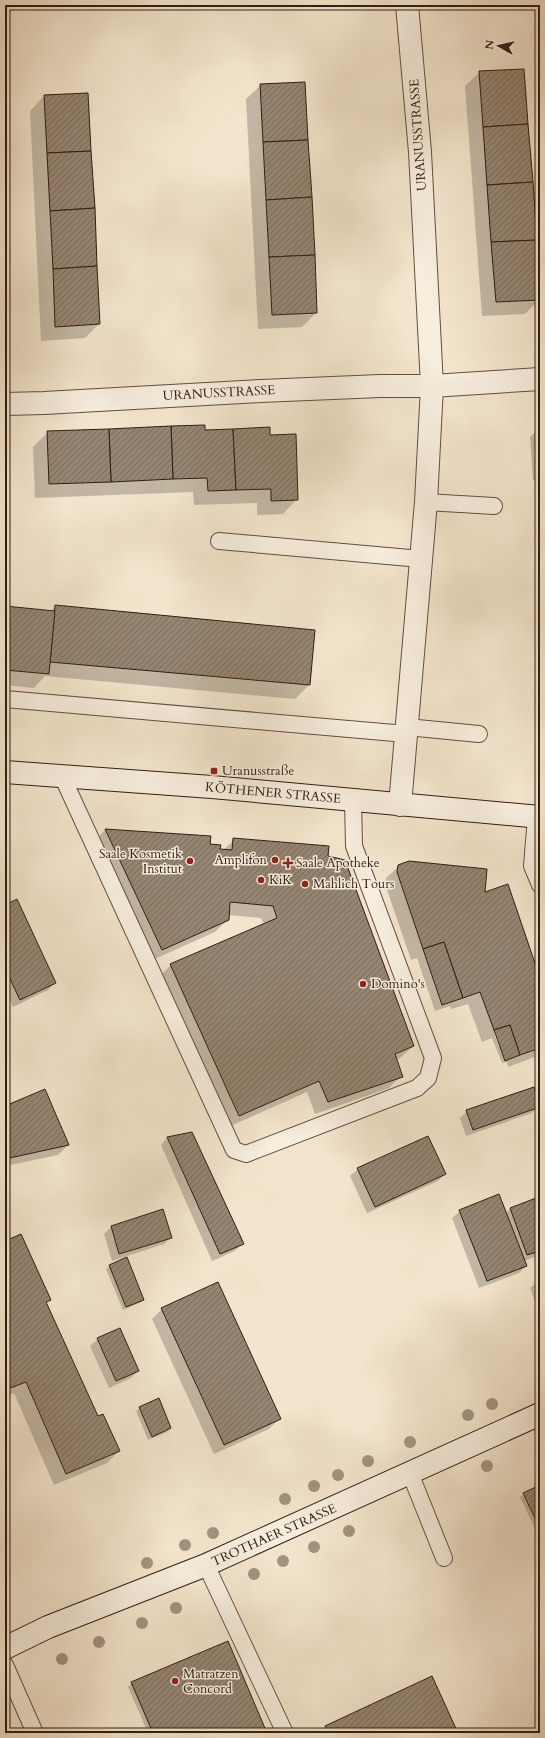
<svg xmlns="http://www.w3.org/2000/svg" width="545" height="1738" font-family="Cardo,serif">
<defs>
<pattern id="building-hatch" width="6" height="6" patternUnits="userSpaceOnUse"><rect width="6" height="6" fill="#958573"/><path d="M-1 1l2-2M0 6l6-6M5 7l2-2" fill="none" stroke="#7a6c5d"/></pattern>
</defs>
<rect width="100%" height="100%" fill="#f3e5cd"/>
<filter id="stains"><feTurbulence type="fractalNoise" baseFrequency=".005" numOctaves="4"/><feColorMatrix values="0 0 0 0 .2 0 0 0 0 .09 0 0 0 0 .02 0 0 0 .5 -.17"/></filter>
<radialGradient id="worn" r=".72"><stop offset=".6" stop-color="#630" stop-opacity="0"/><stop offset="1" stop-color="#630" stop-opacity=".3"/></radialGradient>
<g fill="#0003" fill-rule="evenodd">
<path d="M480,72L540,299L525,314L482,316L465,86Z"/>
<path d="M261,85L316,313L302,327L258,329L246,99Z"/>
<path d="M44,96L99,324L85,338L41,341L30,111Z"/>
<path d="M540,427V480H533L530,437Z"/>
<path d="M204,431L269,436L297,499L283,514L257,515V503L194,505L193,492L35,498L33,447L48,432Z"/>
<path d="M56,606L309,685L295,699L45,676L34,688L5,685V607L50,612Z"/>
<path d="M105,830L210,837L209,845L223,850L234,840L327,857L413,1046L400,1058L396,1060L401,1076L389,1088L315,1114L307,1092L226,1128L159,977L171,965L264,925L261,918L228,915V919L215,932L150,961L94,842Z"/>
<path d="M399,866L484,894L540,981V1055L508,1067L507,1062L502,1063L492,1038L482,1042L468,1004L451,1009L450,1006L435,1011L417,958L411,960L385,884L386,878ZM496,1032L501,1046L499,1047L494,1033Z"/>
<path d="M5,906L55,983L48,990L13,1007L5,990Z"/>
<path d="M540,1082V1100L535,1086Z"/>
<path d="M539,1106L532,1113L466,1136L460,1118L467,1111Z"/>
<path d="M5,1108L68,1145L58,1155L5,1166Z"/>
<path d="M168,1137L243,1243L235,1251L212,1261L161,1145Z"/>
<path d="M358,1169L445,1174L438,1181L367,1213L350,1176Z"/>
<path d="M535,1199L540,1212V1255L524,1261L526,1266L519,1273L479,1288L452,1218L460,1211L506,1213L510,1209Z"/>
<path d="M111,1227L171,1237L164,1244L112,1261L104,1234Z"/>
<path d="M5,1242L49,1300L46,1304L98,1417L119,1451L107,1463L54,1485L14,1393L5,1397Z"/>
<path d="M110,1266L143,1300L139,1303L123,1310L106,1269Z"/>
<path d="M540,1280V1315L530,1288Z"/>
<path d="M162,1309L279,1419L269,1429L214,1454L152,1319Z"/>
<path d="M98,1339L138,1370L131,1378L109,1388L90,1346Z"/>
<path d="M140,1408L170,1428L167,1432L148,1440L136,1411Z"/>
<path d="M540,1486V1540L520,1497L524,1494Z"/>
<path d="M132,1683L266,1733H148L128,1687Z"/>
<path d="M326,1727L457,1733H323L322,1730Z"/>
</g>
<g fill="url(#building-hatch)" stroke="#2f1d11">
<path d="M524,69L528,124L483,127L479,71Z"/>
<path d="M305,82L308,140L263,142L260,84Z"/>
<path d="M88,93L91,151L47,153L44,95Z"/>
<path d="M528,124L533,182L487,185L483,127Z"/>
<path d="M308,140L312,197L266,200L263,142Z"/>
<path d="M91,151L95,208L50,211L47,153Z"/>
<path d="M533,182L537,240L491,242L487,185Z"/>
<path d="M312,197L315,255L269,257L266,200Z"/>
<path d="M95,208L97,266L53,269L50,211Z"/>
<path d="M537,240L540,300L496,302L491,242Z"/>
<path d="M315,255L317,313L272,315L269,257Z"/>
<path d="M97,266L100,324L55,327L53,269Z"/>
<path d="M205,425V430L233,429L236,490L208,491L207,478L173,479L171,426Z"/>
<path d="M171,426L173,479L111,482L109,429Z"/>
<path d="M270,427V435L296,434L298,500L271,501V489L236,490L233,429Z"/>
<path d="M109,429L111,482L49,484L47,431Z"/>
<path d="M55,605L315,630L310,685L50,662Z"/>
<path d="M5,606L55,611L49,674L5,670Z"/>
<path d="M105,829L211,836L210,844L221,845L220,849L232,850L233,838L329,846L328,856L345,860L414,1046L395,1054L403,1077L328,1102L319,1081L239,1116L170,964L277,918L273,906L230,902L229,920L162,950Z"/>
<path d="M409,861L487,869L485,892L508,884L540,978V1048L520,1055L510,1025L494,1030L480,992L463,998L444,942L423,949L397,872L398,865Z"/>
<path d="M17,899L56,983L20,1000L5,968V905Z"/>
<path d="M444,942L463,998L442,1005L423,949Z"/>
<path d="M510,1025L520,1055L505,1061L494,1030Z"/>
<path d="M534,1087L540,1107L473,1130L466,1110Z"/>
<path d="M45,1089L69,1145L5,1159V1106Z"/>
<path d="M192,1132L244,1244L220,1254L167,1137Z"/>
<path d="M428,1136L446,1174L375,1207L357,1168Z"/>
<path d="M499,1194L527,1266L487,1281L459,1210Z"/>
<path d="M536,1198L540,1209V1251L527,1255L510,1208Z"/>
<path d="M163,1209L172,1238L119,1254L111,1226Z"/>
<path d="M21,1234L51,1300L46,1302L98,1416L103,1414L120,1451L66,1474L26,1382L5,1390V1241Z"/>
<path d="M127,1257L144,1300L126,1307L109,1265Z"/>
<path d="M218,1282L281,1419L224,1445L161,1308Z"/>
<path d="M120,1328L139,1371L116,1381L97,1338Z"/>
<path d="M159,1398L171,1428L152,1437L139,1407Z"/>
<path d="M540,1485V1529L523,1493Z"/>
<path d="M228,1641L267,1733H153L131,1682Z"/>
<path d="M432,1676L458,1733H328L325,1726Z"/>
</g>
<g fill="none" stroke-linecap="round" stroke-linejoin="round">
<g stroke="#604f40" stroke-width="18">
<g id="service">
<path d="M426,502L494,506"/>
<path d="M219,541L421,559"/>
<path d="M5,699L406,734"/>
<path d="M407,727L479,734"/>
<path d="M62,776L234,1150L246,1154L417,1088L428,1078L433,1058L354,846L353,800"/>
<path d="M536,817L532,866L540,885"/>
<path d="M410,1473L444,1558"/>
<path d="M206,1565L285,1733"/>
<path d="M5,1665L35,1733"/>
</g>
</g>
<g stroke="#604f40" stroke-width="24">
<g id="minor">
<path d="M5,404L44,403L261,391L380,386H432L540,379"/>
<path d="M400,805L426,502L432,386L420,152L407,5"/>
</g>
</g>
<g stroke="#2f1d11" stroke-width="24">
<g id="secondary">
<path d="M5,772L212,787L540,817"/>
<path d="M5,1648L48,1627L206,1565L540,1414"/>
</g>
</g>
<use href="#service" stroke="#f7eede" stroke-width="16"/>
<use href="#minor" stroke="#f7eede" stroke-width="22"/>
<use href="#secondary" stroke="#f7eede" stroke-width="22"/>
</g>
<g fill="#a2927f">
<circle cx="492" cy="1404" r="6"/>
<circle cx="468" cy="1415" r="6"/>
<circle cx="410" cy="1442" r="6"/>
<circle cx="368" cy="1461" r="6"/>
<circle cx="487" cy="1466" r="6"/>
<circle cx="338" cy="1475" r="6"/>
<circle cx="314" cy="1486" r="6"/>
<circle cx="285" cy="1499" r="6"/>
<circle cx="349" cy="1531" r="6"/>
<circle cx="213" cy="1533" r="6"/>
<circle cx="185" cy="1545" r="6"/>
<circle cx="314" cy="1547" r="6"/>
<circle cx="283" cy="1561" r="6"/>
<circle cx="147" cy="1563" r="6"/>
<circle cx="254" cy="1574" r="6"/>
<circle cx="176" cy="1608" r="6"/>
<circle cx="142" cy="1623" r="6"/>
<circle cx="99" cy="1642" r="6"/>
<circle cx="62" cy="1659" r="6"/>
</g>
<g fill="#8f2418" stroke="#f7eede" stroke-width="1.5">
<rect x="210" y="767" width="8" height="8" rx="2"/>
<circle cx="275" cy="860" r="4"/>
<circle cx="190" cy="861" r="4"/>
<path d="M286 857h4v4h4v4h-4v4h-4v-4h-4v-4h4z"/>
<circle cx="261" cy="880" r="4"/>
<circle cx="305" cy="884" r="4"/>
<circle cx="363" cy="984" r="4"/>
<circle cx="175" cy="1681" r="4"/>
</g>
<g text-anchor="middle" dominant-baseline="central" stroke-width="3" stroke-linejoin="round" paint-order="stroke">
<g font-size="13" fill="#2f1d11" stroke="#f7eede">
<text transform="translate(418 135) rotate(-94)">URANUSSTRASSE</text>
<text transform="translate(219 393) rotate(-3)">URANUSSTRASSE</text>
<text transform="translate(273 793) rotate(5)">KÖTHENER STRASSE</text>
<text transform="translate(274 1535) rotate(-24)">TROTHAER STRASSE</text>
</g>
<g font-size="13" fill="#2f1d11" stroke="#f7eede" text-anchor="start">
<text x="222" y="771">Uranusstraße</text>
<text x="182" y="854" text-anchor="end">Saale Kosmetik<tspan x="182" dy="15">Institut</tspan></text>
<text x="267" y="860" text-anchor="end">Amplifon</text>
<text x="296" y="863">Saale Apotheke</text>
<text x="269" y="880">KiK</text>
<text x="313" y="884">Mahlich Tours</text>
<text x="371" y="984">Domino's</text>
<text x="183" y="1674">Matratzen<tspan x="183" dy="15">Concord</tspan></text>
</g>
</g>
<rect width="545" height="1738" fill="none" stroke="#f3e5cd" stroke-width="20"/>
<rect x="6" y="6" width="533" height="1726" fill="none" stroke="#2f1d11" stroke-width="2"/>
<rect x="10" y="10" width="525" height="1718" fill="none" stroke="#2f1d11"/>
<g transform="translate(499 46) rotate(278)" stroke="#f7eede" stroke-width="3" paint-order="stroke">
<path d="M0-3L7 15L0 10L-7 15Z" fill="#2f1d11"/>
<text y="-6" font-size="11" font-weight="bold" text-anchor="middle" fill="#2f1d11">N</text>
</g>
<rect width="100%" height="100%" filter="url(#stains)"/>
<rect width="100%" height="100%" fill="url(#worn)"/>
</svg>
